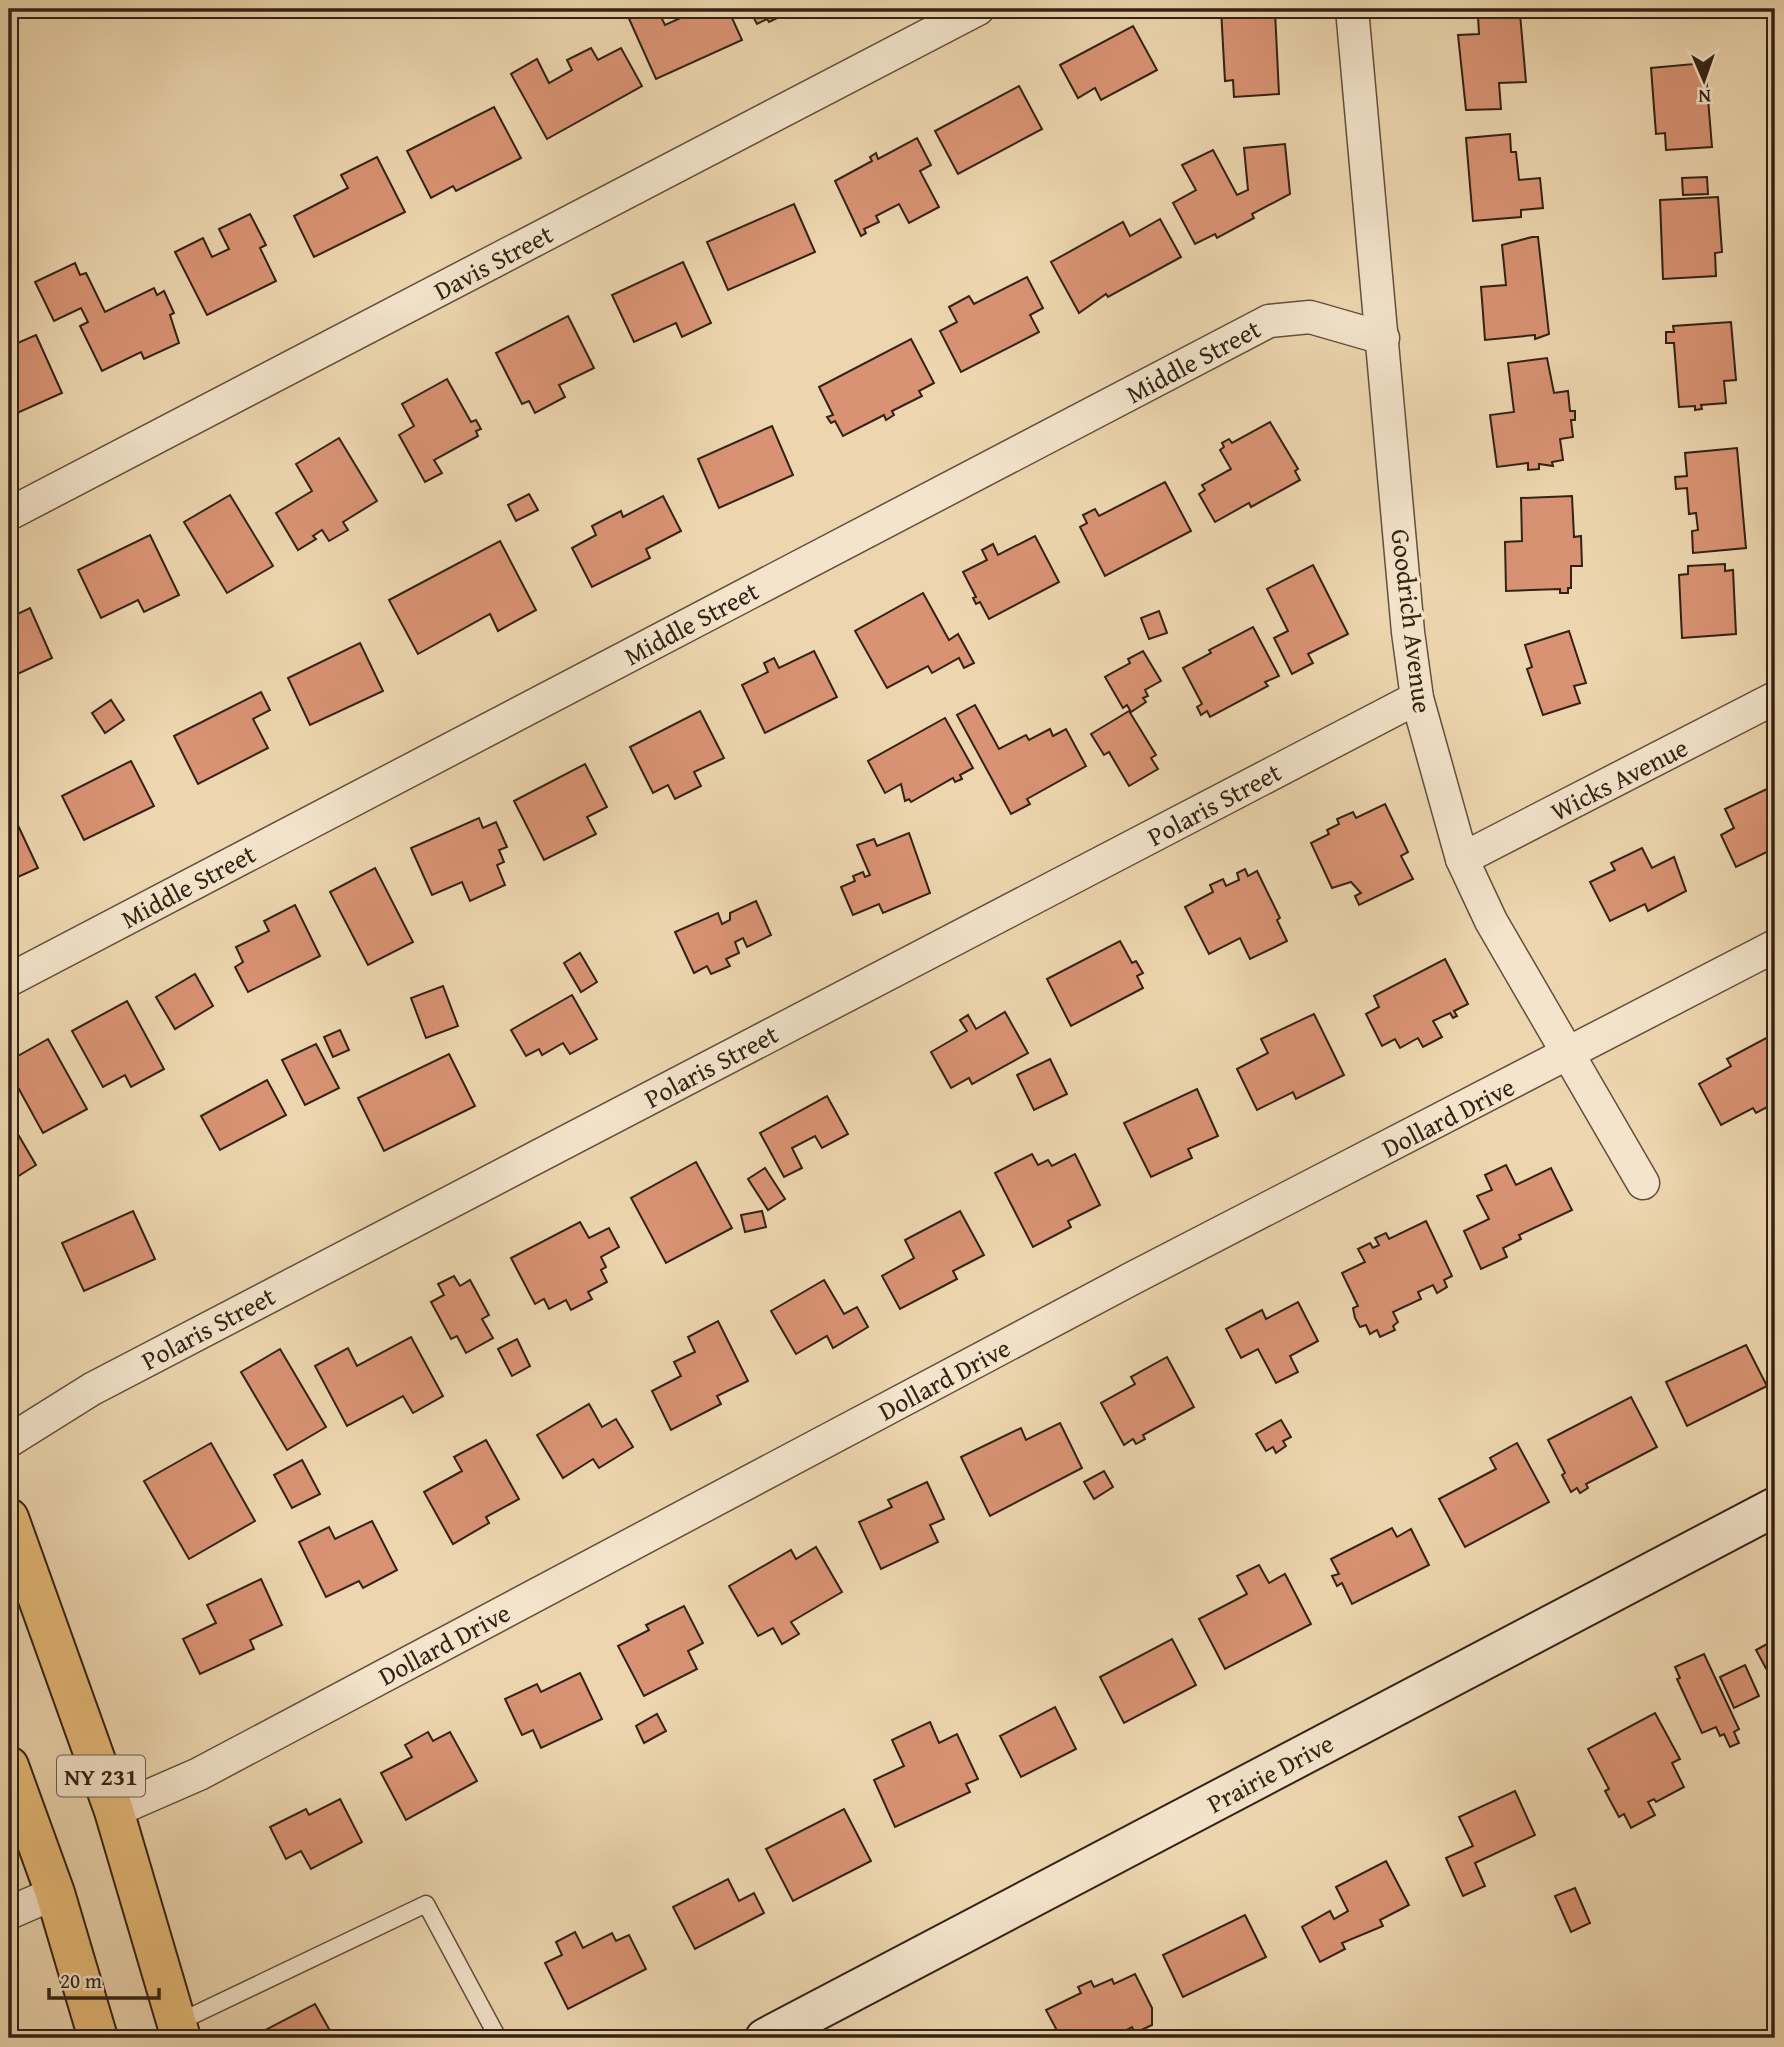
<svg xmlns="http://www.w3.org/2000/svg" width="1784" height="2047" font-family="'Gentium Book Plus',serif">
<rect width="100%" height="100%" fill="#edd6af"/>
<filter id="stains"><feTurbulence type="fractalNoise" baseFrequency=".00286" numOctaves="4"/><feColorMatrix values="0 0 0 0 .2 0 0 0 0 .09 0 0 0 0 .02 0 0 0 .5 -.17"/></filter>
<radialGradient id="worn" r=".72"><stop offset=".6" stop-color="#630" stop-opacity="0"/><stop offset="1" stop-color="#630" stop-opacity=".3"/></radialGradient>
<g fill="#d99374" stroke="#332215" stroke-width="2">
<path d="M634,9H657L665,25L692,13L690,9H728L742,40L656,79L626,12Z"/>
<path d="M749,9H796L769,22L767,19L757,24Z"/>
<path d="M1221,9L1275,11L1279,94L1234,97L1233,80L1225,81Z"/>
<path d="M1628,9H1672L1673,14L1628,18Z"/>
<path d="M1520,14L1526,82L1499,83L1501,109L1466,110L1458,35L1479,34L1478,16Z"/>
<path d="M1133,26L1157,70L1101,100L1095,88L1078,98L1060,65Z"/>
<path d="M591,48L598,60L621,48L642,86L547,139L511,74L537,59L549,83L572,70L567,60Z"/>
<path d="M1705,63L1712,147L1666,150L1665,133L1656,134L1651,68Z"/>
<path d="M1019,86L1042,129L958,174L935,131Z"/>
<path d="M494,107L521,158L456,191L453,186L431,198L407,151Z"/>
<path d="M1510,134L1511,152H1516L1519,180L1540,178L1543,208L1521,210V217L1473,221L1466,138Z"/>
<path d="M917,138L931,165L920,171L939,207L909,223L899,204L876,216L879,222L864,229L866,233L861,236L835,181L872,161L870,157L876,153L878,159Z"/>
<path d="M1285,144L1290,194L1252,214L1254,218L1217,238L1215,234L1195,244L1173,203L1196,190L1182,165L1213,150L1237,195L1248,190L1244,148Z"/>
<path d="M377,157L405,212L314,257L294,216L348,188L341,175Z"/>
<path d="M1707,177L1708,194L1683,195L1682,178Z"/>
<path d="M1718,197L1722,252L1715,253L1716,276L1663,279L1660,200Z"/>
<path d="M794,204L815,252L728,290L707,242Z"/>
<path d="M250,214L266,245L260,248L276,281L207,315L175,252L203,238L212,257L229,249L219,229Z"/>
<path d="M1160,219L1181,257L1108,297L1106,294L1079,313L1051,262L1123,222L1130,236Z"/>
<path d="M1532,237H1538L1549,334L1535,339V335L1485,340L1481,287L1506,285L1502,245Z"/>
<path d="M683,262L711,323L682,337L676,323L634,342L612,295Z"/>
<path d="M75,263L80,275L86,273L105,312L154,288L157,295L164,291L174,313L170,315L179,343L144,359L141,352L102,371L80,326L88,322L81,308L54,321L35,282Z"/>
<path d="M1027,277L1043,308L1030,315L1039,332L961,372L940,331L957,322L949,307L969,296L974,304Z"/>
<path d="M568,316L594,368L559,385L565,397L535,413L529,401L522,404L496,353Z"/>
<path d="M1731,322L1736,380L1724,381L1726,403L1701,405L1702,409L1695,410V406L1679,407L1674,343H1666V332H1674L1673,326Z"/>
<path d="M36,335L62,393L15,414L9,399V336L13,345Z"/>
<path d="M911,339L934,383L919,391L922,396L892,411L894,415L886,420L884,415L843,436L835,421L831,423L827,417L833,415L819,387Z"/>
<path d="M1547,358L1554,393L1568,391L1570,411H1575V420H1571L1573,437L1560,439L1563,460L1552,462L1553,466L1539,464V469L1528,470V463L1497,467L1490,415L1514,412L1508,363Z"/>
<path d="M447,379L471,422L476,420L481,429L476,431L478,436L434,460L442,473L425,482L399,435L414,426L402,404Z"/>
<path d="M1270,422L1298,469L1295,471L1300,480L1251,507L1249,503L1215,522L1199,494L1205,490L1202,485L1231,469L1220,450L1224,447L1222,443L1229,439L1232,443Z"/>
<path d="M772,426L793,475L719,508L698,459Z"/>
<path d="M339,438L377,501L343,522L348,530L329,541L322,530L313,536L316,539L298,550L276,513L312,491L296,464Z"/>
<path d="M1737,448L1746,548L1693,553L1692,531L1698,530L1696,513L1689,514L1687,488L1676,489L1675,477L1687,476L1685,453Z"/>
<path d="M1165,482L1191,531L1105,576L1080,527L1087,523L1083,515L1095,509L1099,516Z"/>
<path d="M529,494L538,510L516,521L508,505Z"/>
<path d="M230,495L273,566L227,593L184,522Z"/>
<path d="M663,496L681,531L646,549L650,558L592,587L572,548L596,535L592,526L621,511L623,517Z"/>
<path d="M1572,496L1574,537L1581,536L1582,566H1571V588H1568V593H1560V589L1506,591L1505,542L1522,541L1521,498Z"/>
<path d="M150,535L179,595L144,612L138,600L101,618L78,570Z"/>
<path d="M1035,536L1059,582L989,619L980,602L976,604L973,598L976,597L963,572L987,560L982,550L993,544L998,555Z"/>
<path d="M500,541L536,610L498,631L490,614L418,654L389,600Z"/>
<path d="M1725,564V571L1733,570L1736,634L1682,638L1679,575L1688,574V566Z"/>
<path d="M1313,565L1348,634L1308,654L1313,663L1292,674L1274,638L1288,631L1267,589Z"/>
<path d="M923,593L949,640L958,634L974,663L964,668L959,658L932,673L928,666L887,688L855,631Z"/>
<path d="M30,608L52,658L9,678V618Z"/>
<path d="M1159,611L1167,633L1149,639L1141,618Z"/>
<path d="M1253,627L1279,676L1265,682L1268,686L1210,717L1207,711L1201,715L1197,707L1202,704L1183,668L1211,653L1209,650Z"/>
<path d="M1569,631L1586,683L1574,686L1580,703L1543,715L1527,669L1532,667L1525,645Z"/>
<path d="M360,643L383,691L310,725L288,678Z"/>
<path d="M814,651L837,697L765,733L742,685L768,672L764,663L774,658L779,668Z"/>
<path d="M1143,651L1161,681L1145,690L1148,696L1143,698L1146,702L1131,712L1127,705L1123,708L1105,677L1130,663L1128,659Z"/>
<path d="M261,692L270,710L253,719L268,748L198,784L174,736Z"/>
<path d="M111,700L124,720L105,733L92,713Z"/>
<path d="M975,705L999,749L1026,735L1029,740L1050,729L1053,736L1066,729L1086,766L1027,799L1030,804L1011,814L957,715Z"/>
<path d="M700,711L724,758L694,772L701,786L675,799L668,785L653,793L630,747Z"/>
<path d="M1129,711L1156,755L1151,758L1158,769L1129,786L1109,752L1104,755L1091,734Z"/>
<path d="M945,718L973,768L960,775L962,779L955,782L953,778L911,802L909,799L905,801L901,784L885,793L868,761Z"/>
<path d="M131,761L154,806L84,840L62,796Z"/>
<path d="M585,764L607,807L587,817L596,834L544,860L514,801Z"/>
<path d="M1775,785V836L1769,839L1773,849L1736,867L1721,835L1734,828L1725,809Z"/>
<path d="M1385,804L1408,852L1401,856L1413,879L1359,905L1355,896L1361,893L1351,882L1332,888L1311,843L1329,834L1327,830L1339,824L1337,819L1353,812L1356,818Z"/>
<path d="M479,818L483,828L496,822L507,847L499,850L504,862L497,865L505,885L470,901L462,882L432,895L411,848Z"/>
<path d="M15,819L38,868L9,881V822Z"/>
<path d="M909,833L930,893L883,913L879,904L853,915L841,887L855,881L853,876L863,872L865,877L870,875L857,845L874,839L877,846Z"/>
<path d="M1642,848L1652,868L1674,857L1686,891L1648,911L1645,904L1610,921L1590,882L1615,870L1611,863Z"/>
<path d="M375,868L413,942L368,965L330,892Z"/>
<path d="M1245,869L1248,876L1257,871L1280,918L1277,920L1287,941L1250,959L1240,938L1209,954L1185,907L1213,892L1210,885L1223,879L1226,886L1239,880L1237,873Z"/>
<path d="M756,901L771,935L747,947L743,938L735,942L739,953L726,959L730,966L711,974L707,966L694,973L675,932L718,913L722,924L730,920V913Z"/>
<path d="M295,905L320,956L248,992L235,967L243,962L236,947L269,931L264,921Z"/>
<path d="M1120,941L1132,963L1136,961L1143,973L1137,976L1143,988L1071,1026L1047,979Z"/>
<path d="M580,953L597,982L581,992L564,963Z"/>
<path d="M1445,959L1468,1004L1454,1011L1457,1016L1453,1018L1450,1013L1433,1021L1442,1037L1423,1047L1418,1038L1400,1048L1395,1039L1382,1046L1366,1014L1379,1007L1374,996Z"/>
<path d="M195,974L213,1006L175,1029L156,997Z"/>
<path d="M443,986L458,1026L426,1038L411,998Z"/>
<path d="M572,995L597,1039L570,1054L563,1043L542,1055L539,1049L526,1056L511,1030Z"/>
<path d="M127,1001L164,1069L131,1087L125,1075L103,1087L72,1031Z"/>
<path d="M1005,1012L1028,1053L972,1084L969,1078L951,1088L931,1052L967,1031L960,1020L968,1015L976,1029Z"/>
<path d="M1314,1014L1344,1075L1296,1099L1293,1092L1257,1110L1237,1069L1268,1053L1261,1039Z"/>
<path d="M340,1030L349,1050L333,1057L324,1037Z"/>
<path d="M1768,1037L1775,1050V1103L1756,1113L1753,1108L1721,1125L1699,1084L1731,1066L1727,1059Z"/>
<path d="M48,1039L87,1109L43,1133L9,1071V1061Z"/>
<path d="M316,1044L339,1088L305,1105L282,1060Z"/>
<path d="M449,1054L475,1106L384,1151L358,1098Z"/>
<path d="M1050,1059L1067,1094L1034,1110L1017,1075Z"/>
<path d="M267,1080L286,1115L220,1150L201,1116Z"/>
<path d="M1197,1089L1218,1136L1188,1149L1192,1158L1151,1177L1124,1123Z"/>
<path d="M827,1096L848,1134L822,1148L815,1136L792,1148L802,1168L784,1177L760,1133Z"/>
<path d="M9,1119L36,1165L9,1182Z"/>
<path d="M1032,1154L1038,1165L1048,1160L1052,1166L1075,1154L1100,1205L1068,1221L1071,1227L1033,1247L995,1173Z"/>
<path d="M696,1162L732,1228L666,1263L631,1198Z"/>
<path d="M1506,1165L1516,1185L1551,1168L1572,1210L1519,1235L1521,1239L1503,1248L1507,1257L1481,1269L1464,1231L1489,1219L1477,1196L1492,1190L1485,1175Z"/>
<path d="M765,1168L785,1199L768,1210L748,1179Z"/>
<path d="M133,1211L155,1259L84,1291L62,1243Z"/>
<path d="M762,1211L766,1227L745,1232L741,1215Z"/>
<path d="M960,1211L984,1255L953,1271L957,1279L900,1309L882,1276L914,1258L905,1240Z"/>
<path d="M1426,1221L1452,1276L1444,1280L1447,1287L1437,1293L1433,1285L1418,1292L1421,1299L1393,1312L1398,1322L1393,1326L1395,1330L1380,1337L1377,1330L1370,1334L1366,1325L1360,1327L1355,1318L1353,1308L1358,1306L1342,1273L1365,1262L1358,1249L1370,1243L1373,1248L1379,1245L1375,1238L1386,1233L1389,1239Z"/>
<path d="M580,1222L589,1238L609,1228L619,1247L601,1257L606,1267L601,1270L607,1282L588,1292L592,1299L571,1310L566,1300L549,1309L544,1299L535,1304L511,1258Z"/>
<path d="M454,1276L460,1286L470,1280L489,1315L482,1319L493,1338L466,1353L457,1336L451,1339L431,1302L444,1295L438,1284Z"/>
<path d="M824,1280L844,1314L857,1307L868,1327L833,1348L827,1336L796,1354L771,1311Z"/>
<path d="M1298,1302L1318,1341L1290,1356L1298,1372L1276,1383L1258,1349L1241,1358L1226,1329L1262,1310L1266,1319Z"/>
<path d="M718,1321L748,1381L717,1396L721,1404L671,1430L652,1391L681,1376L674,1362L695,1352L688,1337Z"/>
<path d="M411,1337L443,1396L413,1413L403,1396L347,1426L315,1366L348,1348L357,1366Z"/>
<path d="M517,1339L530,1366L512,1376L498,1349Z"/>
<path d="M1746,1345L1767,1386L1687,1426L1666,1382Z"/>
<path d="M280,1349L326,1427L287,1450L241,1372Z"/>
<path d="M1167,1357L1194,1407L1143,1435L1145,1439L1136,1444L1133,1439L1124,1445L1101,1403L1135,1384L1131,1377Z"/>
<path d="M1631,1397L1657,1447L1586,1484L1588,1488L1580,1493L1577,1488L1571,1492L1562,1475L1565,1473L1548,1440Z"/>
<path d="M589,1404L602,1427L616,1419L633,1447L599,1468L593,1459L563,1478L537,1435Z"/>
<path d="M1281,1420L1291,1437L1283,1441L1286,1446L1276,1453L1273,1447L1266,1451L1256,1434Z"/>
<path d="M1060,1423L1082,1468L990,1516L961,1457L1021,1428L1026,1440Z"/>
<path d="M486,1440L519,1499L486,1517L489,1523L453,1544L424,1492L462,1471L454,1457Z"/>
<path d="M211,1443L255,1521L189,1559L144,1481Z"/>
<path d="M1517,1443L1549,1502L1465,1547L1439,1499L1496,1469L1490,1458Z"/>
<path d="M302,1460L320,1494L292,1508L274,1475Z"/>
<path d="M1104,1471L1113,1487L1094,1499L1084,1482Z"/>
<path d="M927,1482L944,1519L930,1525L938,1542L881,1569L859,1522L892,1507L888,1500Z"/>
<path d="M372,1521L397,1570L363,1588L359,1581L326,1597L299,1542L329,1527L335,1539Z"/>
<path d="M1392,1528L1397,1537L1411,1529L1429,1565L1352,1604L1342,1583L1337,1586L1332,1576L1339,1574L1331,1559Z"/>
<path d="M816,1547L842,1592L791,1622L799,1634L782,1644L773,1628L758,1636L729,1586L791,1550L796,1559Z"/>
<path d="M1259,1565L1269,1583L1285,1574L1311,1624L1225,1669L1199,1619L1247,1594L1237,1576Z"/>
<path d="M261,1579L282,1625L250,1640L254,1649L200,1674L183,1639L216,1623L207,1605Z"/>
<path d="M684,1606L703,1643L688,1651L697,1669L644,1696L618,1646L649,1630L646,1625Z"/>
<path d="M1775,1632V1685L1756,1650L1771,1642L1767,1636Z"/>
<path d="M1172,1639L1196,1685L1124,1723L1100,1677Z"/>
<path d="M1704,1654L1739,1729L1734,1732L1739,1743L1730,1747L1724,1734L1720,1736L1716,1727L1702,1733L1677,1679L1680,1678L1675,1667Z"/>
<path d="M1745,1665L1759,1696L1734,1708L1720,1677Z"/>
<path d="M580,1673L602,1719L541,1748L533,1730L522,1735L505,1699L537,1684L541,1692Z"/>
<path d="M1055,1707L1076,1749L1021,1777L1000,1736Z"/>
<path d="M1655,1713L1680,1759L1672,1763L1684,1787L1656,1802L1654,1799L1648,1802L1655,1815L1631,1828L1624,1814L1619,1817L1605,1791L1609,1789L1588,1749Z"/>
<path d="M657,1714L666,1731L644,1743L636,1726Z"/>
<path d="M930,1722L939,1743L957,1734L978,1779L966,1784L970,1792L895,1827L874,1780L904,1766L892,1740Z"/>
<path d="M428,1732L433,1741L450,1732L477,1781L406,1820L381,1773L412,1757L405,1745Z"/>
<path d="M1515,1791L1535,1835L1475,1863L1485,1886L1463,1896L1446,1858L1473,1846L1459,1817Z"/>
<path d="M340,1799L362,1842L311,1869L301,1851L286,1859L270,1827L306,1809L309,1815Z"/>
<path d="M844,1809L871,1861L793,1901L766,1849Z"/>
<path d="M1386,1861L1409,1905L1380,1920L1383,1926L1342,1943L1345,1949L1320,1962L1302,1927L1330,1911L1334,1919L1348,1911L1336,1887Z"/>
<path d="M728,1879L739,1901L754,1893L764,1913L695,1949L673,1907Z"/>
<path d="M1575,1888L1590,1923L1571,1932L1555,1896Z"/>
<path d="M1245,1915L1266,1957L1183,1997L1163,1955Z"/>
<path d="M575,1932L583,1948L612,1933L616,1941L629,1935L646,1969L568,2009L545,1963L562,1955L556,1942Z"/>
<path d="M1135,1974L1152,2008V2025L1135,2033L1132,2027L1111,2038H1061L1046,2010L1081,1993L1078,1987L1091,1981L1094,1987L1112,1979L1114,1984Z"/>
<path d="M315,2004L334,2038L252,2037Z"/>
</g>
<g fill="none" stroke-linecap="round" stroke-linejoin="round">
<g stroke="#624f3c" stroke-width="19">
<path id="lane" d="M177,2023L426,1904L498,2038"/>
</g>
<g stroke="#624f3c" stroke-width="35">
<g id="street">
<path d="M1352,9L1408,632L1417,698L1462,859L1491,921L1643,1183"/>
<path d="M9,514L978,9"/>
<path d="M1462,859L1775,698"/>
<path d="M9,980L1269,321L1310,317L1383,338"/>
<path d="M9,1441L92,1389L1417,698"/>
<path d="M114,1811L199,1774L1131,1279L1775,946"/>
<path d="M9,1913L55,1893"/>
</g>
</g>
<g stroke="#332215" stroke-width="42">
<path id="secondary" d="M765,2038L1775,1507"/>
</g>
<g stroke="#332215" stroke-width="42">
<g id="primary">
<path d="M9,1518L114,1811L181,2038"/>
<path d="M9,1766L55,1893L98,2038"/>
</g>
</g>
<use href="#lane" stroke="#f3e4cb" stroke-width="16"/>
<use href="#street" stroke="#f3e4cb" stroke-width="32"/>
<use href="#secondary" stroke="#f3e4cb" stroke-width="38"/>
<use href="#primary" stroke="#e6bb78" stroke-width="38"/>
</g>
<g text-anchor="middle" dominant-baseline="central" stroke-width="7" stroke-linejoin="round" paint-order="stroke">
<rect fill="#f3e4cb" stroke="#6d5c4c" stroke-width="2" x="57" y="1755.5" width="88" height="41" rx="5"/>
<g font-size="24" font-weight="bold" fill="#332215">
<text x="101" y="1776">NY 231</text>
</g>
<g font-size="26" fill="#332215" stroke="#f3e4cb">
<text transform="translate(493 262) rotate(-28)">Davis Street</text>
<text transform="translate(1193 361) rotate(-28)">Middle Street</text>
<text transform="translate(1412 621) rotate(83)">Goodrich Avenue</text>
<text transform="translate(691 623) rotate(-28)">Middle Street</text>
<text transform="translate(1619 779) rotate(-27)">Wicks Avenue</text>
<text transform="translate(1214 804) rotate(-28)">Polaris Street</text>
<text transform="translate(188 886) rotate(-28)">Middle Street</text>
<text transform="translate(711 1066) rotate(-28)">Polaris Street</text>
<text transform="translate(1448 1117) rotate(-27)">Dollard Drive</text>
<text transform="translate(208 1328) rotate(-28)">Polaris Street</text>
<text transform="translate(944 1379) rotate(-28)">Dollard Drive</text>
<text transform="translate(444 1644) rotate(-28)">Dollard Drive</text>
<text transform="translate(1270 1773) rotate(-28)">Prairie Drive</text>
</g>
</g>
<rect width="1784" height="2047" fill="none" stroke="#edd6af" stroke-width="35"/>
<rect x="10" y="10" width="1763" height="2026" fill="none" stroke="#332215" stroke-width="3.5"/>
<rect x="18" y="18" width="1749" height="2012" fill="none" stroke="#332215" stroke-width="2"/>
<g transform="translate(1704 80) rotate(178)" stroke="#f3e4cb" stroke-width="5" paint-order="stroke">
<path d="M0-5L12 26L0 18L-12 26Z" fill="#332215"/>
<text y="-10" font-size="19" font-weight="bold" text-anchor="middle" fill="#332215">N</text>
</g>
<path d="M49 1988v10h110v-10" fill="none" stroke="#332215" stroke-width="3.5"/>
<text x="60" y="1988" font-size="21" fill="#332215" stroke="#f3e4cb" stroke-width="5" paint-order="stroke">20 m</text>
<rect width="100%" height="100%" filter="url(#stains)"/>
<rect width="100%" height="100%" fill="url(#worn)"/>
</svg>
